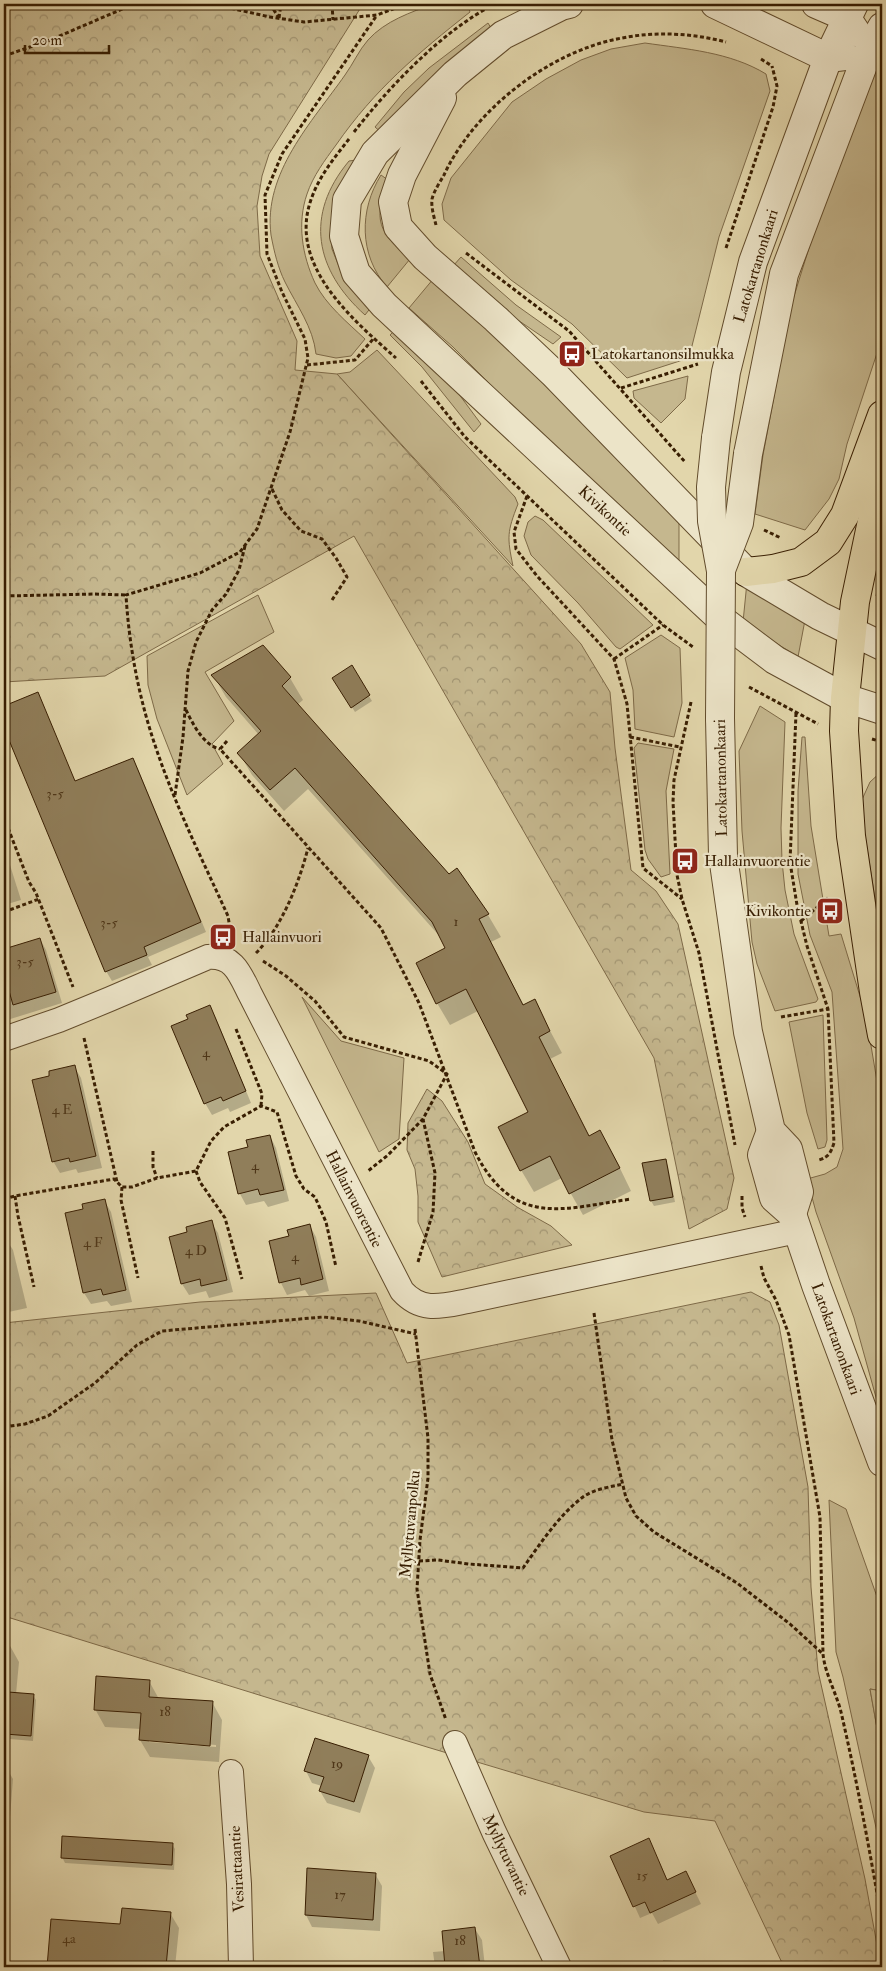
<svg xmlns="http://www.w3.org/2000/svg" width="886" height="1971" font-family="'IM FELL Double Pica',serif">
<defs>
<pattern id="forest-crowns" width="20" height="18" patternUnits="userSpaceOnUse" patternTransform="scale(1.25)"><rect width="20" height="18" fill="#c5b78e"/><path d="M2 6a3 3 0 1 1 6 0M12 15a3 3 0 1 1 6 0" fill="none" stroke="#a19472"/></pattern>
</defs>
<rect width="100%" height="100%" fill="#e2d6ab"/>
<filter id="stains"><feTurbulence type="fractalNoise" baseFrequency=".004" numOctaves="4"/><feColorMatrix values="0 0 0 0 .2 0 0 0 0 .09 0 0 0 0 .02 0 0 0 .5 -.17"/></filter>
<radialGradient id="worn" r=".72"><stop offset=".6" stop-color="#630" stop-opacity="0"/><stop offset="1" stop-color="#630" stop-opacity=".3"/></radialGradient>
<g fill="#c5b78e" stroke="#7e6a48">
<path d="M434,4H467L470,12C417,54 375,89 336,145C325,160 313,176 307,194C297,223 302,255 315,283C326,305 347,322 365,339L351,356L336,358L316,354C313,327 297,306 285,282C278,268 274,251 271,235C263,173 312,122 345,75C353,64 359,50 368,40C385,21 411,12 434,4Z"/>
<path d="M488,23L491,28L383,134L375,127L404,92L429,68Z"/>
<path d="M645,43C686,49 730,52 766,74L770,91L719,237L689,358L627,378L572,324L511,280L444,220L442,204L451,178L512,102L546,79L581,60L611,49Z"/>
<path d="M882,57V338L847,444L839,479L829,499L805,530L755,514L763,455L791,306L826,193L869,85Z"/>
<path d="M363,159L331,234L332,249L340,269L350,284L372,306L365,315C315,270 304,215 349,161Z"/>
<path d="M381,175L388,180C373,220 378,232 410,259L387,287C359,255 359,210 381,175Z"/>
<path d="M461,257L516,305L561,337L553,344L509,314L453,266Z"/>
<path d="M434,278L542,379L611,450L679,523V568L511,405L453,347L409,308Z"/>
<path d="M397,328L441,370L481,424L474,432L422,367L390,335Z"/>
<path d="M377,350L515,497L518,504C507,532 507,537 513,566L337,374L350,372Z"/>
<path d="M688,376L685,399L661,423L634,398L633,391Z"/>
<path d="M535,516L543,520L653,625L620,649L616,647L578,603L531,555L524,536L528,522Z"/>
<path d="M882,556V600L876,596Z"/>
<path d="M747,582L805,620L798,657L743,622Z"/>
<path d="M258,595L274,632L205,672L234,721L212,744L223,764L187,795L157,719L148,685L147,656Z"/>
<path d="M661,635L680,648L682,703L674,737L635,729L633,690L625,658Z"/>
<path d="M760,706L785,722L781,828L782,861L785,890L794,934L818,999L816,1002L775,1011L757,964L752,942L742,831L739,751Z"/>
<path d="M802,737H805L811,826L829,936L841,934L866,1016L882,1111V1419L854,1318L816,1212L807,1179L825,1174L837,1167L843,1149L832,992L810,935L798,874V791Z"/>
<path d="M638,743L674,749L666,791L670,874L661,877L648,859L645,850L634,748Z"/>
<path d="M882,771V943L860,804L870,782Z"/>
<path d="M302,997L341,1041L404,1058L399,1139L379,1152Z"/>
<path d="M823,1015L827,1140L825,1147L818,1149L807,1113L789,1022Z"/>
<path d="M829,1500L846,1509L882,1611V1691L870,1689L882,1756V1855L843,1677L836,1652Z"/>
</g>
<g fill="url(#forest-crowns)" stroke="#7e6a48">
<path d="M4,4H363L269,154L262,176L257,206L260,256L297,341L295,370L337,374L581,644L610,692L615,748L631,870L656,891L678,924L734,1178L727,1209L689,1229L654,1058L354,536L105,676L4,682Z"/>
<path d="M427,1089L442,1101L468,1142L485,1184L517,1207L551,1226L572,1245L442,1277L418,1222V1196L415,1169L407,1150L408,1123Z"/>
<path d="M751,1292L770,1302L779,1325L808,1487L811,1587L818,1671L865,1879L881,1967H784L715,1821L644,1812L427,1747L4,1616V1323L200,1302L376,1293L407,1363Z"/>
<path d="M870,1689L882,1691V1756Z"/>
</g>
<g fill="#0003" fill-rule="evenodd">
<path d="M262,647L290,678L303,700L297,705L449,876L456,870L488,915L501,937L491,942L524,1006L534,1001L562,1053L550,1059L590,1137L613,1154L631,1191L583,1215L562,1178L534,1192L521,1170L529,1113L478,1011L450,1025L437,1003L447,948L443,940L308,789L284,811L252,775L239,753L259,735L226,697L213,675Z"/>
<path d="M351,667L372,701L355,712L334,678Z"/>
<path d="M37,693L75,782L132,759L138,769L206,932L148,957L152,965L112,981L106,971L4,725V707Z"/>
<path d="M4,846L21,900L4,905Z"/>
<path d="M40,939L46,950L62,1003L4,1021V983L8,982L4,969V950Z"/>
<path d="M209,1006L216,1018L251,1103L230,1112L228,1108L212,1115L205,1103L190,1020Z"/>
<path d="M74,1066L81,1078L102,1168L78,1173L76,1169L60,1173L53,1161L51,1077Z"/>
<path d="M270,1136L276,1148L289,1201L268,1207L264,1201L246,1205L240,1194L250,1148Z"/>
<path d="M665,1160L668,1166L675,1202L654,1206L651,1201L644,1164Z"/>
<path d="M104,1200L111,1212L132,1302L111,1306L107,1301L91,1304L84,1293L67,1214L84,1210Z"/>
<path d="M211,1222L218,1233L233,1292L209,1298L206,1291L189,1295L182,1284L189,1233Z"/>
<path d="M310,1226L316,1237L329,1291L309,1296L305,1290L287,1295L281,1283L271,1242L290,1237Z"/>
<path d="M4,1239H6L13,1250L27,1308L4,1313Z"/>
<path d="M4,1644H9L19,1662L16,1694L33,1695L36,1700L33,1741L10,1739L7,1733L8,1721L4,1720Z"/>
<path d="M149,1681L159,1699L212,1702L222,1720L219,1762L150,1757L140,1740L141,1729L105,1727L95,1709ZM149,1740L216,1745V1747L149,1742Z"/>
<path d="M368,1756L375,1768L360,1813L327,1803L320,1791L322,1786L312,1783L306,1771Z"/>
<path d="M4,1764L13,1779L6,1868L4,1867Z"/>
<path d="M649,1840L668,1881L686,1873L701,1904L658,1924L652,1913L640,1918L612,1856Z"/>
<path d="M172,1844L175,1849L174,1870L65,1863L62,1857Z"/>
<path d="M308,1870L375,1874L382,1886L380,1931L312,1927L306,1915Z"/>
<path d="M170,1913L179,1928L175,1967H49L52,1921L121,1926Z"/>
<path d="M475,1929L482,1940L485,1967H435L433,1952L445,1951Z"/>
<path d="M663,1960L728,1965L729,1967H663Z"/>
</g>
<g fill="#907e5a" stroke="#381e02">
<path d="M263,645L291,677L282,686L449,874L457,868L489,914L479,919L523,1005L535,999L550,1031L539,1037L589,1136L600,1130L620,1168L569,1194L550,1156L520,1171L498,1127L528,1112L496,1048L466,989L436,1004L416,963L445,948L432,922L295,768L270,790L237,753L261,731L211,675Z"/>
<path d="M352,665L370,695L351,708L332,678Z"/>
<path d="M38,692L75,781L133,758L201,922L144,947L147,955L105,972L4,728V706Z"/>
<path d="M40,938L56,992L13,1005L4,973V949Z"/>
<path d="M210,1005L246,1091L223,1101L221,1097L204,1104L171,1026L188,1019L186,1015Z"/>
<path d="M75,1065L96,1156L70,1162L69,1158L52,1162L32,1080L49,1076V1071Z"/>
<path d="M270,1135L284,1190L260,1195L258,1189L238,1194L228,1152L248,1147L246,1140Z"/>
<path d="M666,1159L673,1197L650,1201L642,1163Z"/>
<path d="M105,1199L126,1290L103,1295L101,1289L83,1293L65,1213L83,1209L82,1204Z"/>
<path d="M212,1220L227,1280L201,1286L200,1279L181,1284L169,1237L187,1232L186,1227Z"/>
<path d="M310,1224L323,1279L301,1285L300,1278L279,1283L269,1241L289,1236L287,1230Z"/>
<path d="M96,1676L150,1680L149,1697L213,1701L210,1746L139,1740L141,1713L94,1710Z"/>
<path d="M8,1692L34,1694L31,1736L5,1734Z"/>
<path d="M315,1738L369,1755L354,1802L319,1791L324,1777L304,1771Z"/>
<path d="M62,1836L173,1843L172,1865L61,1858Z"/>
<path d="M649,1838L667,1880L686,1871L696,1892L650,1913L645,1902L633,1907L610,1856Z"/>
<path d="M307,1868L376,1873L373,1920L305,1915Z"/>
<path d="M122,1908L171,1912L166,1967H47L51,1919L120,1924Z"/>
<path d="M475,1927L480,1967H445L442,1931Z"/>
</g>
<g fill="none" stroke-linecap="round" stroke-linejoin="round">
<g stroke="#624c2c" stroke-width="26">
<g id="minor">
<path d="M4,1039L59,1020L110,999L208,957C234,955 240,974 250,994L402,1291C422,1313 442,1306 468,1301L797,1231"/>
<path d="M455,1743L494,1832L559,1967"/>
<path d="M231,1772L239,1884L241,1967"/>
</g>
</g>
<g stroke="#624c2c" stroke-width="30">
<g id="tertiary">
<path d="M569,4L561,6L503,35L455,74L375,153L347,200L344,236L356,273L384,305L722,620L775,660L845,698L882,710"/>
<path d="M715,4L828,58L845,56"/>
<path d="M816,4L846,17L856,32"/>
<path d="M442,98L402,175L393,202L398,227L425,257L496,319L553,373L746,572L820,616L882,646"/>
<path d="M716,438L726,372L753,262L828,58L854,4"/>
<path d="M748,454L784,274L868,52L882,27"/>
<path d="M720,718L723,856L748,1032L771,1131L788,1149L799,1192L792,1214"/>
<path d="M771,1131L762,1155L774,1198L792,1214L816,1285L882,1462"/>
</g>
</g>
<g stroke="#381e02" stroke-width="30">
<g id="trunk">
<path d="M882,473L855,602L845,698L844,731L851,836L874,992L882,1035"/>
<path d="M746,572L773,569L801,562L828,542L845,515L882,415"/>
</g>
</g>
<g stroke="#381e02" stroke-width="3" stroke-dasharray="4 2.5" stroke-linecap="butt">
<path d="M212,4L270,17L304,22L377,15L406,4"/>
<path d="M270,4L279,18"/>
<path d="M332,4L333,20"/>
<path d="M279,18L281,4"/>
<path d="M4,56L50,40L134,4"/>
<path d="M761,59L772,66"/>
<path d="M354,132C390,86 443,30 495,4"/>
<path d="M349,139C335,157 320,175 312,197C286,264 352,319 396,358"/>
<path d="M436,225C434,217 431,207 432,199C434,191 440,182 444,175C474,110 548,53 617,39C654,31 691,33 726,42"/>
<path d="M726,248L773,107L777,86L772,66"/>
<path d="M466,253L569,331L685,462"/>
<path d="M307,365L355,360L374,338"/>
<path d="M421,381L465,437L663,625L693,647"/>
<path d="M621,388L698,364"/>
<path d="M272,489L282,510L301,531L322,539L336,558L347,577L332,600"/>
<path d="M527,496L514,532L516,549L537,576L614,659L627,704L643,868L682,899"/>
<path d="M764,530L781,538"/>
<path d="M4,596L95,594L126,595"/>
<path d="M614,659L663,625"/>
<path d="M749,687L818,724"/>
<path d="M691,702L674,780L673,802L677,875L682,899L699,953L735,1145"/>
<path d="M186,710C193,724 203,745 220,749"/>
<path d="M796,713L790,862L797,905L807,946L828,1009L834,1143C831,1152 829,1157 819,1160"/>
<path d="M630,737L680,747"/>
<path d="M872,739L882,742"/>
<path d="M227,741L220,749L381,928L419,1003L475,1152C514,1228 561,1209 631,1199"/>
<path d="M175,795L183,737L188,671L196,642L212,610L226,594L239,570L245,546"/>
<path d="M4,823L8,828L29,882L36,893L73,987"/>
<path d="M4,912L39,899"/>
<path d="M801,921L828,898"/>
<path d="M231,935L228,916C203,861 175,805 156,748C139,699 129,646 126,595L200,573L240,552L257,529L290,432L308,358L305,339L282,292L267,254L265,195L282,154L377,15"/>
<path d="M256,953C282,927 299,883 308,848"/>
<path d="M263,961L286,976L315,1001L344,1037L429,1061L447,1074L423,1119L388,1155L368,1171"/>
<path d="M781,1017L828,1009"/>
<path d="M236,1029L262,1094L261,1106"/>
<path d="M84,1038L117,1182"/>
<path d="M153,1151V1167L157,1178"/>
<path d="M196,1171L200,1182L225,1218L242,1279"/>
<path d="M122,1187L121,1200L138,1278"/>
<path d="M15,1196L18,1216L34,1287"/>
<path d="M742,1196V1208L745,1217"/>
<path d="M4,1199L15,1196L114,1179L122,1187H132L157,1178L196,1171L211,1141L224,1127L261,1106L277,1112L296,1176L304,1189L315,1197L326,1222L336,1267"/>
<path d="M418,1262L433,1212L435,1173L423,1119"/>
<path d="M761,1266L764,1278L776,1300L789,1335L820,1517L823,1654C825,1674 836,1692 841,1712C857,1781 870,1852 882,1922"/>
<path d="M594,1313L612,1440L626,1498L636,1516L654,1532L737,1583L790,1624L823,1654"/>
<path d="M415,1329L428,1438V1478L420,1540L417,1589L430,1674L446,1720"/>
<path d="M4,1427L25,1424L48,1416L95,1383L137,1345L162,1331L323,1317L359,1321L416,1334"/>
<path d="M419,1561L438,1560L469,1564L523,1568C540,1544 559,1515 583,1497C594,1489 610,1487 623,1484"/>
</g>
<use href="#minor" stroke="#ece4c8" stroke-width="24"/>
<use href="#tertiary" stroke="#ece4c8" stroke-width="28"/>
<use href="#trunk" stroke="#e2d6ab" stroke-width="28"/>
<g stroke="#624c2c" stroke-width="30" stroke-linecap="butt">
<g id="tertiary-bridge">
<path d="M716,438L711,487L712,521L721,571L720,718"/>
<path d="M721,570L739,523L748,454"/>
</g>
</g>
<use href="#tertiary-bridge" stroke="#ece4c8" stroke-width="28"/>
</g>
<defs>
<g id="bus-square" transform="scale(1.4375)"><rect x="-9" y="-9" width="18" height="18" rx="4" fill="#8f2418" stroke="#ece4c8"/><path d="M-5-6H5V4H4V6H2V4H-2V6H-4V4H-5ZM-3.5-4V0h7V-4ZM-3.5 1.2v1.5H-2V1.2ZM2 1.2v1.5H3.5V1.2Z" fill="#fff"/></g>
</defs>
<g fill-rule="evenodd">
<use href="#bus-square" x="572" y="354"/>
<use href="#bus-square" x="685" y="861"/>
<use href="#bus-square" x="830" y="911"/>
<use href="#bus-square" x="223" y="937"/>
</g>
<g text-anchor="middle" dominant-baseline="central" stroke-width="4.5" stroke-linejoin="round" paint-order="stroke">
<g font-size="14" fill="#4e3618">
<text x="55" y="793">3-5</text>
<text x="456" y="921">1</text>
<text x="109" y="922">3-5</text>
<text x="25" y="961">3-5</text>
<text x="206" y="1052">4</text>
<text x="62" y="1109">4 E</text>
<text x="255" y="1165">4</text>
<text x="93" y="1242">4 F</text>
<text x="196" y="1250">4 D</text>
<text x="295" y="1256">4</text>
<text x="165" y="1711">18</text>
<text x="337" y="1763">19</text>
<text x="642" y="1875">15</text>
<text x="340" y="1894">17</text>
<text x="69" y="1938">4a</text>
<text x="460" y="1940">18</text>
</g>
<g font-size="16" fill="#381e02" stroke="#ece4c8">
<text transform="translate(756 266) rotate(-73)">Latokartanonkaari</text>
<text transform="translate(605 511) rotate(43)">Kivikontie</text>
<text transform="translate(721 778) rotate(-91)">Latokartanonkaari</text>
<text transform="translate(354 1199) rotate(63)">Hallainvuorentie</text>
<text transform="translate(836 1339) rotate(70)">Latokartanonkaari</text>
<text transform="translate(410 1524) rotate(-85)">Myllytuvanpolku</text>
<text transform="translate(506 1855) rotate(64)">Myllytuvantie</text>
<text transform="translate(237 1869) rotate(-93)">Vesirattaantie</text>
</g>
<g font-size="16" fill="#381e02" stroke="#ece4c8" text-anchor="start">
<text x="591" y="354">Latokartanonsilmukka</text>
<text x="704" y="861">Hallainvuorentie</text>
<text x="811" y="911" text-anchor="end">Kivikontie</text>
<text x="242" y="937">Hallainvuori</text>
</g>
</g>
<rect width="886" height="1971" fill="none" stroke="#e2d6ab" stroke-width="20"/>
<rect x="5" y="5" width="876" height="1961" fill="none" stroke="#381e02" stroke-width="2.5"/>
<rect x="10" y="10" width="866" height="1951" fill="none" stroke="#381e02"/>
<path d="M25 45v8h84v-8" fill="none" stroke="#381e02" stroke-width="2.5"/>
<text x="32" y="45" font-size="15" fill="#381e02" stroke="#ece4c8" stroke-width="4" paint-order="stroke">20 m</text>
<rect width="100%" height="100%" filter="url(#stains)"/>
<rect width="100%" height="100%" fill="url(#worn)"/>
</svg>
